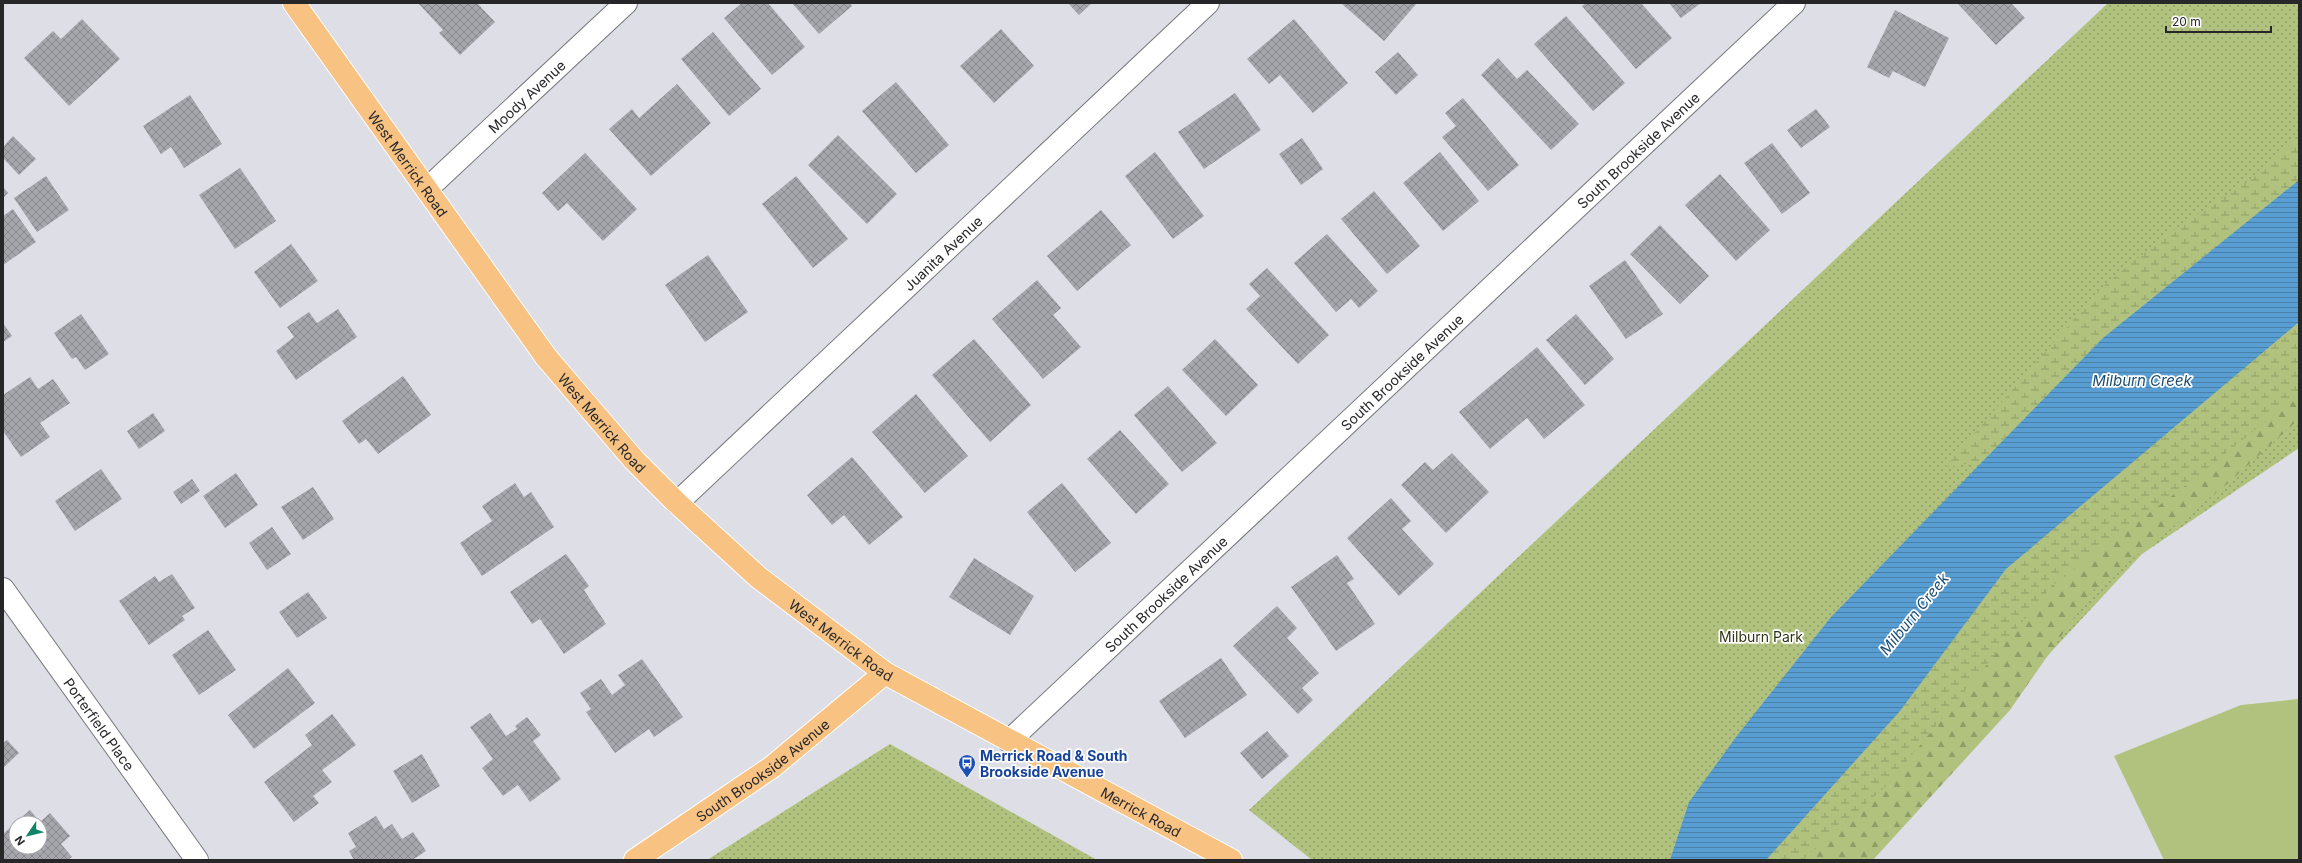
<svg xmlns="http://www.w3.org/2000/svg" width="2302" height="863" font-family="Inter,sans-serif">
<defs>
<pattern id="green-dots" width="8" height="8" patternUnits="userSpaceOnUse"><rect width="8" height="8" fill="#b0c27d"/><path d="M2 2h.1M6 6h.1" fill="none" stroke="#8f9e67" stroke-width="1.8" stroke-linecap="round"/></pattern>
<pattern id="forest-firs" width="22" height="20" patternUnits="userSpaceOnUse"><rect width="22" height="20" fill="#b0c27d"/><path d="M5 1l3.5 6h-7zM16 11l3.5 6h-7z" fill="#8f9e67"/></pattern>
<pattern id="wetland-marsh" width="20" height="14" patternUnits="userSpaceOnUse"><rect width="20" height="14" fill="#b0c27d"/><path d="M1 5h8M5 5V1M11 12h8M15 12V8" fill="none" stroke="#8f9e67"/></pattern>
<pattern id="water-rules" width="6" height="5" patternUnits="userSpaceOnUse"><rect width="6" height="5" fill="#589ed3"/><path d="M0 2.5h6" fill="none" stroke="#4981ab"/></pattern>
<pattern id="building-cross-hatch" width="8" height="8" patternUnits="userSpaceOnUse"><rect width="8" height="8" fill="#a6a6ad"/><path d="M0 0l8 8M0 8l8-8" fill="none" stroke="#87878d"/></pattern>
</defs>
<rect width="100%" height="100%" fill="#dedee6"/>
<g fill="url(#green-dots)">
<path d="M2108,3H2299V448L2142,554L1858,860H1312L1249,810Z"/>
<path d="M890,744L1097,860H707Z"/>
</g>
<path fill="url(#forest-firs)" d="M2299,394V419L2227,484L2094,589L2010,710L1873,860H1803L1886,786L2053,585L2194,479Z"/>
<g fill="url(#wetland-marsh)">
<path d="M2299,134V180L2103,338L1982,462L1945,467L2101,288L2169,233L2265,170Z"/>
<path d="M2299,322V394L2194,479L2053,585L1886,786L1803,860H1766L1900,711L2006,569Z"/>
</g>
<path fill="#b0c27d" d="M2299,699V860H2164L2114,756L2241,705Z"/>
<path fill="url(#water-rules)" d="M2299,180V322L2006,569L1900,711L1766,860H1670L1689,802L1736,737L1831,617L2103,338Z"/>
<g fill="url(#building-cross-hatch)" fill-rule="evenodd">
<path d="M418,3H477L495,22L460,55L439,33L443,30Z"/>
<path d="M742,3H768L805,47L772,75L724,18Z"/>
<path d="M792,3H850L852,6L819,34Z"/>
<path d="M1068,3H1092L1079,15Z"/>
<path d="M1341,3H1417L1384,41Z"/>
<path d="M1586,3H1641L1672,38L1636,69L1582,6Z"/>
<path d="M1669,3H1701L1681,18Z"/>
<path d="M1957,3H2011L2025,18L1996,45Z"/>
<path d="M1895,10L1949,38L1925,87L1893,71L1889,78L1867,67Z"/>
<path d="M1566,16L1625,83L1593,111L1534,44Z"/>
<path d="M82,19L120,59L69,106L24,58L53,31L61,39Z"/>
<path d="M1294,19L1348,83L1313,113L1280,75L1269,84L1247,59Z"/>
<path d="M1001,29L1034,66L994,103L960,66Z"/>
<path d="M713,32L761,89L729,116L681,59Z"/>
<path d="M1398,52L1418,75L1396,95L1375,72Z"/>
<path d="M1498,58L1517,79L1527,70L1579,124L1551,150L1481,75Z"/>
<path d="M896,82L949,145L916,173L862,111Z"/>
<path d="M677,84L711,123L651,176L609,129L632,109L639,118Z"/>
<path d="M1235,93L1261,130L1204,169L1178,132Z"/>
<path d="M190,95L222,144L184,168L171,147L161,154L143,126Z"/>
<path d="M1463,98L1519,165L1488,191L1442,137L1456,126L1445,113Z"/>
<path d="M1816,109L1830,127L1801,148L1787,130Z"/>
<path d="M838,135L897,194L867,224L808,165Z"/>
<path d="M13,136L36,159L19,175L3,158V147Z"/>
<path d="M1302,138L1323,169L1301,185L1279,154Z"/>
<path d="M1772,143L1810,193L1782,214L1744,163Z"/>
<path d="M1155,152L1204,216L1173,239L1125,176Z"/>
<path d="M1440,152L1479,201L1443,231L1403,183Z"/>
<path d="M585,153L637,209L603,241L567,203L558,211L542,193Z"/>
<path d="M240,168L276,221L235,249L199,195Z"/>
<path d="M1720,174L1770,230L1736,261L1685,205Z"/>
<path d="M46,176L69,210L37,232L14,198Z"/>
<path d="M796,176L848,239L813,268L762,204Z"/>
<path d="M3,187L8,193L3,198Z"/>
<path d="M1374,191L1420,246L1387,274L1341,219Z"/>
<path d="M13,209L36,242L3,265V216Z"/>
<path d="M1101,210L1131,245L1077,291L1047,256Z"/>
<path d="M1660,225L1709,276L1680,304L1630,254Z"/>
<path d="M1327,234L1378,291L1359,308L1351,299L1336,312L1294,263Z"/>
<path d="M291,244L318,281L280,308L254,272Z"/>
<path d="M708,255L748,312L705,342L665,285Z"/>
<path d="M1625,260L1663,314L1626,339L1589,286Z"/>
<path d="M1267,268L1329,335L1298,364L1246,309L1260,296L1249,284Z"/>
<path d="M1037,280L1061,308L1053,315L1081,347L1043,379L992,319Z"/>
<path d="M338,309L357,337L296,380L276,351L294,337L287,327L309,312L317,323Z"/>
<path d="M81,314L109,354L85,370L76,357L72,359L54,333Z"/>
<path d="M1576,314L1614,359L1585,385L1546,340Z"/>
<path d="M3,323L12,336L3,342Z"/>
<path d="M974,339L1031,405L990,442L932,375Z"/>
<path d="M1215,339L1258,385L1226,416L1182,370Z"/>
<path d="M1537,347L1585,405L1544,439L1527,418L1490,449L1459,412Z"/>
<path d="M403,376L431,415L378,454L366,439L359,444L342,421Z"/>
<path d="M30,377L38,389L53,379L70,403L40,423L50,437L21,457L3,431V395Z"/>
<path d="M1168,386L1217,443L1182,472L1134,415Z"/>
<path d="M916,394L968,456L925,493L872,432Z"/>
<path d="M153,413L165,431L139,449L127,431Z"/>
<path d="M1120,430L1169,484L1136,514L1087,459Z"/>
<path d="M1452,453L1489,492L1446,533L1401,485L1425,462L1433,470Z"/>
<path d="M852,457L903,517L869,545L844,515L832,525L807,495Z"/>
<path d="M101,469L122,499L75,531L55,501Z"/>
<path d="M236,473L258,505L225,528L203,496Z"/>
<path d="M192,479L200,491L181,504L173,492Z"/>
<path d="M515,483L524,497L531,492L554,527L482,576L460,543L492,521L482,506Z"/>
<path d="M1062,483L1111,543L1075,572L1027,512Z"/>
<path d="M313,487L334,519L303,540L281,507Z"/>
<path d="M1391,498L1411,521L1402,529L1434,564L1399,596L1347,538Z"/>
<path d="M272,527L291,554L267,570L249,543Z"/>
<path d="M566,554L589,586L584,590L606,624L564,654L540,619L532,624L510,592Z"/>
<path d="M1337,555L1354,579L1347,583L1375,624L1336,651L1291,587Z"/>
<path d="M974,558L1034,596L1010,635L949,597Z"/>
<path d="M172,574L195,608L182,616L185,620L149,645L119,601L155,576L159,582Z"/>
<path d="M308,592L327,618L297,638L279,612Z"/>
<path d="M1277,606L1297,628L1287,638L1319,673L1302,688L1313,700L1298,714L1233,646Z"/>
<path d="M208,630L236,670L199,695L172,655Z"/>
<path d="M1221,658L1247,695L1185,738L1159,701Z"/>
<path d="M642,659L683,717L654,737L649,729L615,753L586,712L591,709L580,693L601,679L612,695L625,685L618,675Z"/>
<path d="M288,668L315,703L254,749L228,715Z"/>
<path d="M490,713L506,736L517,729L515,726L527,717L541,735L533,741L561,779L530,802L518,785L503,796L482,768L493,759L470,727Z"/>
<path d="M332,714L356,745L322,770L332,782L313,796L319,803L294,822L264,782L312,745L305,735Z"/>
<path d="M1267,731L1289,756L1262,779L1240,753Z"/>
<path d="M7,740L19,753L3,768V743Z"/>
<path d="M422,754L440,786L412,803L393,771Z"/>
<path d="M30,810L40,822L50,813L70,836L61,844L72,857L68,860H3V834ZM16,823H40V847H16Z"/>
<path d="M376,816L384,829L392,824L402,839L413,832L426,851L414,859L415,860H354L349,851L356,847L348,833Z"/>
</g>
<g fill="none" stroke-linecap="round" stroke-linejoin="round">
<g stroke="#77777d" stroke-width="24">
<g id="minor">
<path id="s1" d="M427,189L626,3"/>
<path id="s2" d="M677,503L1208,3"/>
<path id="s3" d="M3,589L197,860"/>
<path id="s4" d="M1009,741L1794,3"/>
</g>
</g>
<g stroke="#fff" stroke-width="24">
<g id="major">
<path id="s5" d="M294,3L546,357L634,460L677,503L758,577L885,673L1231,860"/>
<path id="s6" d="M635,860L772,767L885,673"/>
</g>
</g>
<use href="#minor" stroke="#fff" stroke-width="22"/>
<use href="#major" stroke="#f7c282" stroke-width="22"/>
</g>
<defs>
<g id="bus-pin" transform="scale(0.9)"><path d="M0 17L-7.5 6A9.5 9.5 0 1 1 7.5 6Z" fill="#1a4fb4" stroke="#fff"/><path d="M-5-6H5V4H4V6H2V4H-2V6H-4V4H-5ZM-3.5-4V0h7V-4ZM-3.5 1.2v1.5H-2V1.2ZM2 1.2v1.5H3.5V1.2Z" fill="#fff"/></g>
</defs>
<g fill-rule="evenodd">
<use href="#bus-pin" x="967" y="763"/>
</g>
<g text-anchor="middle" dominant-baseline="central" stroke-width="3.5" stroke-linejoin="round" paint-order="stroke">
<g font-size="14" fill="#27272a" stroke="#fff">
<text stroke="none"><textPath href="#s1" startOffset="136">Moody Avenue</textPath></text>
<text stroke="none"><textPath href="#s4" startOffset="863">South Brookside Avenue</textPath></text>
<text stroke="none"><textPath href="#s5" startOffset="197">West Merrick Road</textPath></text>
<text stroke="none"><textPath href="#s2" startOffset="365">Juanita Avenue</textPath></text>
<text stroke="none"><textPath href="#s4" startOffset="539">South Brookside Avenue</textPath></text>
<text stroke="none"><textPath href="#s5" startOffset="521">West Merrick Road</textPath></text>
<text stroke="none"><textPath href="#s4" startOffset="215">South Brookside Avenue</textPath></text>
<text stroke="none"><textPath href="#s5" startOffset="845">West Merrick Road</textPath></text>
<text stroke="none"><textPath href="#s3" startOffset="166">Porterfield Place</textPath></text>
<text stroke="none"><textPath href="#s6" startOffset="156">South Brookside Avenue</textPath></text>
<text stroke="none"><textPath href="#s5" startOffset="1191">Merrick Road</textPath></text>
</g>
<g font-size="14" fill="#2e3514" stroke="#fff">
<text x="1761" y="636">Milburn Park</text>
</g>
<g font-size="14" font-weight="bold" fill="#164399" stroke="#fff" text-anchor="start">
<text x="980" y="755">Merrick Road &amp; South<tspan x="980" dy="16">Brookside Avenue</tspan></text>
</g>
<g font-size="15" font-style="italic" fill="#1a4e72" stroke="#fff">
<text x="2142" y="380">Milburn Creek</text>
<text transform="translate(1914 614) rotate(-51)">Milburn Creek</text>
</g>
</g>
<rect width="2302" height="863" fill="none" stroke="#27272a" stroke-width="8"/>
<g transform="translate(28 835) rotate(235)"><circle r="19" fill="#ffffff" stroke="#a9a9aa"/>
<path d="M0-3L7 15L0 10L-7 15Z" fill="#108666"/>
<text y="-6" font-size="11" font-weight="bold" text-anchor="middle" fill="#27272a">N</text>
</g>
<path d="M2166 26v6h105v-6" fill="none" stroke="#27272a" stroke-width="2"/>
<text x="2172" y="26" font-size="12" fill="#27272a" stroke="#ffffff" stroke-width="3" paint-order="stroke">20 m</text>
</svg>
